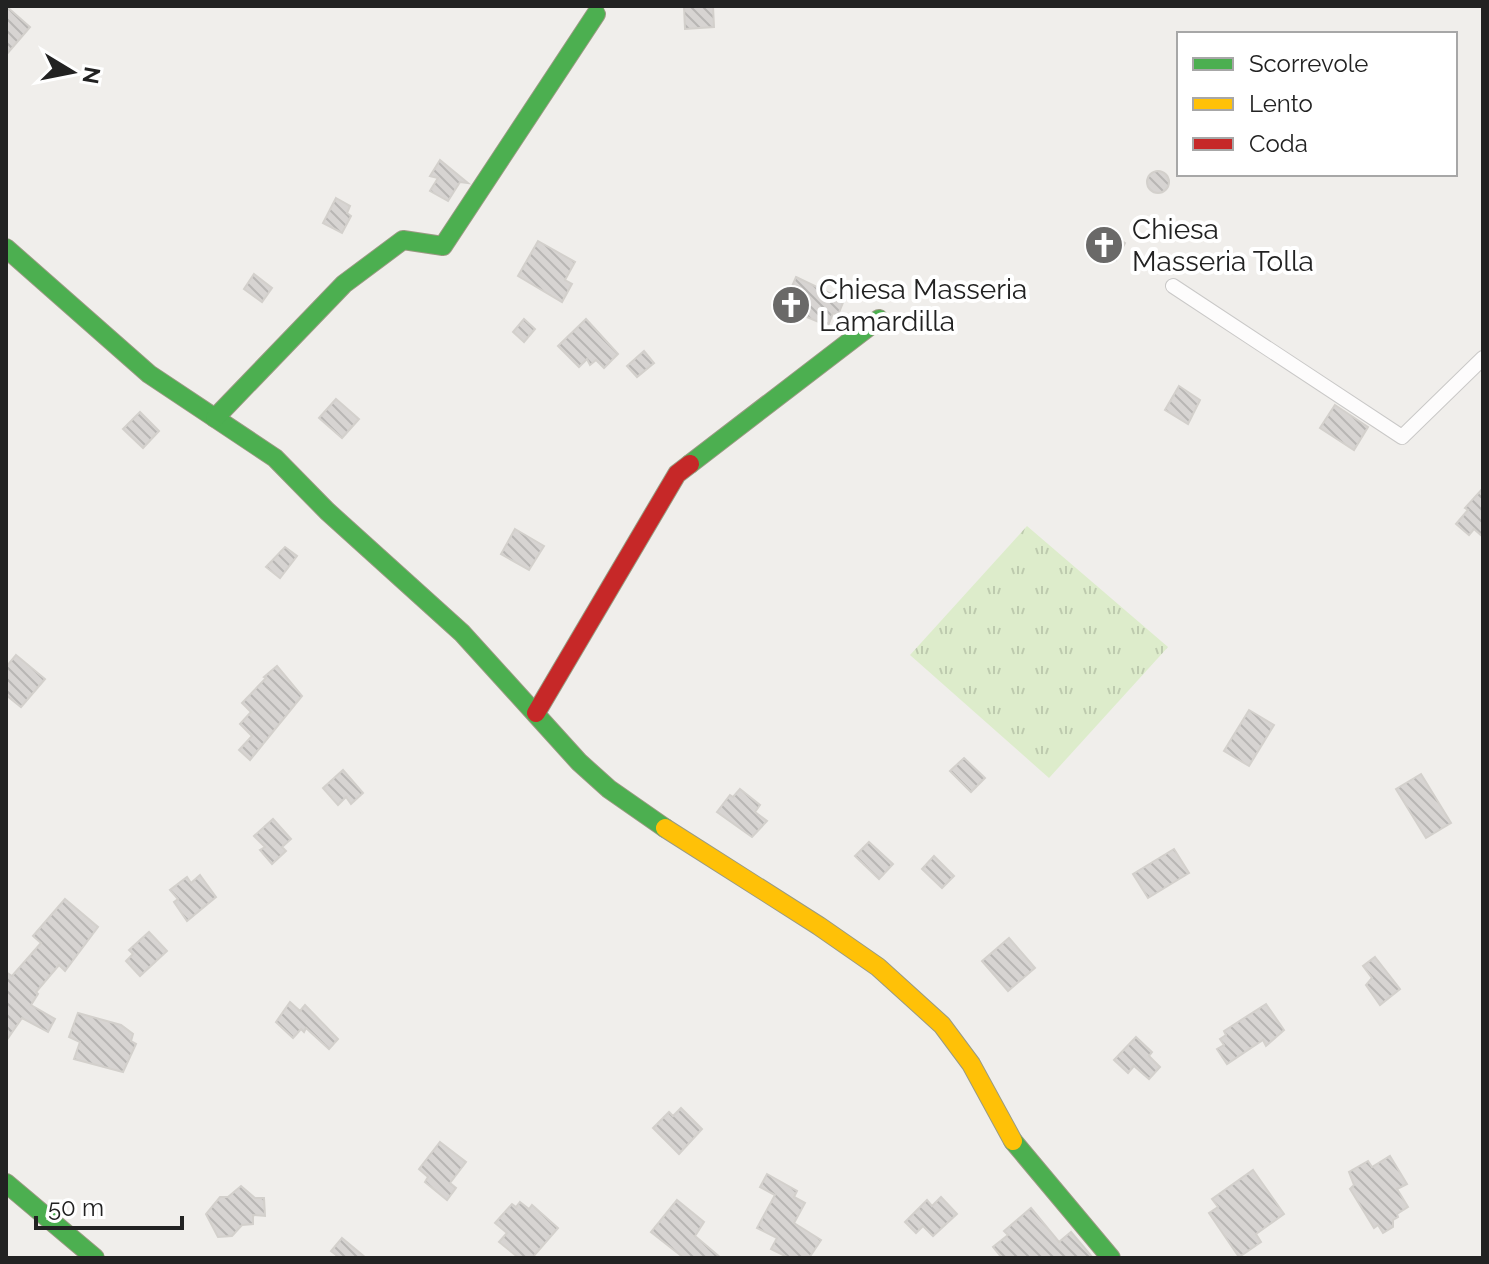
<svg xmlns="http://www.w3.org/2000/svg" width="1489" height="1264" font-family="Raleway,sans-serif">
<defs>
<pattern id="grass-tufts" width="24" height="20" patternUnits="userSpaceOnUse" patternTransform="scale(2)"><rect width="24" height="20" fill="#ddeccb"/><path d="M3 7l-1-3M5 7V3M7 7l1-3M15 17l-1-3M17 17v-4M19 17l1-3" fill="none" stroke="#bdcaae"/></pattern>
<pattern id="building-back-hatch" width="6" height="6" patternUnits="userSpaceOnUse" patternTransform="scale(2)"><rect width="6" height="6" fill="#d7d4d2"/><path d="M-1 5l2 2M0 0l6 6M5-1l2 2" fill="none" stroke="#b8b6b4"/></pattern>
</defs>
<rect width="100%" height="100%" fill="#f0eeeb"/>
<path fill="url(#grass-tufts)" d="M1027,526L1168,647L1049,778L910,655Z"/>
<g fill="url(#building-back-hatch)" stroke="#d3d0cc" stroke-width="2">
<path d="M6,6L30,27L6,55Z"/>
<path d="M684,6H713L714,27L685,29Z"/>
<path d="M440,160L468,183L460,182L448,201L430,191L438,178L430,176Z"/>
<circle cx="1158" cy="182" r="11"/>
<path d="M336,198L350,206L347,213L351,216L342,233L323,223Z"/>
<path d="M1109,232L1125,243L1116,260L1099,246Z"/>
<path d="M538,241L575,262L565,280L572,284L562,302L518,276Z"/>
<path d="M254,274L272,288L262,302L244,289Z"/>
<path d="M796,277L844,300L838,315L833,313L828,326L783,307Z"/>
<path d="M524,319L535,329L524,342L513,332Z"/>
<path d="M586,319L618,354L604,368L596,360L590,365L587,359L579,367L558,346Z"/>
<path d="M644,351L654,363L637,377L627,366Z"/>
<path d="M1179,386L1200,400L1188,424L1165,410Z"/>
<path d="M336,399L359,419L342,438L319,418Z"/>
<path d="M1335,405L1368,427L1354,450L1320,428Z"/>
<path d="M140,412L159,431L143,448L123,429Z"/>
<path d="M1483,488V537L1474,529L1469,535L1456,524L1468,510L1465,508Z"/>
<path d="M515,529L544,546L529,570L501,554Z"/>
<path d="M285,547L297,556L280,578L266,567Z"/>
<path d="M16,655L45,679L21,707L6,695V667Z"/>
<path d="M277,666L302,696L250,760L239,750L252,736L240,724L251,712L242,703L266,678L264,677Z"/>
<path d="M1249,710L1274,725L1249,766L1224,751Z"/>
<path d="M964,758L985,778L971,792L950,771Z"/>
<path d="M343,770L363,793L351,804L346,797L338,805L323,788Z"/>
<path d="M1421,774L1451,823L1426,838L1396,789Z"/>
<path d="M740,789L760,805L755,812L767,821L752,837L717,812L730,795L733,797Z"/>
<path d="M273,819L291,839L282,847L286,851L272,864L260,850L265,847L254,836Z"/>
<path d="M869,842L893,864L879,879L855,856Z"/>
<path d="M1174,849L1189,873L1148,898L1133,874Z"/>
<path d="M934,856L954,876L942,888L922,869Z"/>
<path d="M200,875L216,897L187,921L174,902L178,899L170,890L187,877L191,883Z"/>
<path d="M65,899L98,927L65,971L59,965L36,992L38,994L31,1005L55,1019L48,1032L22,1018L6,1041V972L12,976L41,943L33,936Z"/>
<path d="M149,932L167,951L140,976L126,961L133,954L129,950Z"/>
<path d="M1009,938L1035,968L1008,991L982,961Z"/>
<path d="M1375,957L1400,989L1380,1005L1366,985L1372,978L1363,966Z"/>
<path d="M290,1002L300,1011L305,1005L338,1039L329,1049L306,1028L304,1032L301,1029L293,1038L276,1022Z"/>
<path d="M1266,1004L1284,1030L1266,1046L1263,1040L1227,1064L1217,1049L1224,1045L1220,1039L1226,1035L1224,1031Z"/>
<path d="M78,1013L121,1025L133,1034L131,1041L136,1044L123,1072L74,1059L80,1042L69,1037Z"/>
<path d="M1136,1037L1152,1052L1149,1056L1160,1067L1149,1079L1134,1066L1128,1073L1114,1060Z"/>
<path d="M681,1108L702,1129L679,1154L653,1128L669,1112L673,1116Z"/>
<path d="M440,1142L466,1162L450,1183L456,1188L447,1200L425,1182L428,1177L419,1169Z"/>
<path d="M1390,1156L1407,1184L1397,1189L1408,1207L1397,1214L1398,1217L1393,1220V1227L1383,1233L1378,1225L1374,1228L1350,1189L1354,1185L1349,1172L1368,1161L1372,1167Z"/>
<path d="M1253,1170L1284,1214L1256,1234L1261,1242L1239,1257L1209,1213L1218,1207L1212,1199Z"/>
<path d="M767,1174L797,1191L794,1197L805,1203L794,1223L821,1240L809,1258H789L771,1249L777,1238L757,1228L775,1195L760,1187Z"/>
<path d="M241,1186L255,1198H264L265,1216L253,1215V1224L242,1225L232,1236L218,1237L206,1214L220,1197H228Z"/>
<path d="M941,1197L957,1214L933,1236L923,1226L916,1233L905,1222L927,1200L932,1206Z"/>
<path d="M677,1200L704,1222L695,1236L721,1258H684L651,1232Z"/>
<path d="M520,1202L529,1209L532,1205L558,1228L532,1258H519L499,1242L507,1233L495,1223L512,1204L516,1207Z"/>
<path d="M1031,1208L1059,1242L1071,1232L1093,1258H1002L993,1247L1008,1235L1004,1231Z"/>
<path d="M342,1238L366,1258H340L331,1251Z"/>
</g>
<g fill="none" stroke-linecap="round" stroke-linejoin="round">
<g stroke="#c9c8c7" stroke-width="16">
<path id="street" d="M1173,286L1402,437L1483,358"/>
</g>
<g stroke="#999a82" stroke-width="20">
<g id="fast">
<path d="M6,248L149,374L275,458L327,511L462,633L579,762L609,789L665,828"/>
<path d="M215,418L344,284L403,240L443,246L596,14"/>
<path d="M690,464L879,319"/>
<path d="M1013,1141L1111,1258"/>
<path d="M6,1183L95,1258"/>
</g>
</g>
<g stroke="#999a82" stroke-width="20">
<path id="slow" d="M665,828L819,926L878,967L942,1025L971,1064L1013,1141"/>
</g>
<g stroke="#999a82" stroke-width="20">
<path id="jam" d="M536,713L677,474L690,464"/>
</g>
<use href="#street" stroke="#fdfcfc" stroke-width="14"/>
<use href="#fast" stroke="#4caf50" stroke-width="18"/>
<use href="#slow" stroke="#ffc107" stroke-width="18"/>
<use href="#jam" stroke="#c62828" stroke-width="18"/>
</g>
<defs>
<g id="church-disc" transform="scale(2)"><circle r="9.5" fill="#6a6968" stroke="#fff"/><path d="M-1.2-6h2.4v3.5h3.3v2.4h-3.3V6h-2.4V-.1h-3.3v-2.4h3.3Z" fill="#fff"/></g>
</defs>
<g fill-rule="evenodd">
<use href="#church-disc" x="1104" y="245"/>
<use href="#church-disc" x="791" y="305"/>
</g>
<g text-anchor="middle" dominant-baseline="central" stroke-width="8" stroke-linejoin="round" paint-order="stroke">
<g font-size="28" fill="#222" stroke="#fff" text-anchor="start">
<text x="1132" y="229">Chiesa<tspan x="1132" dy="32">Masseria Tolla</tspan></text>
<text x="819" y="289">Chiesa Masseria<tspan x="819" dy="32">Lamardilla</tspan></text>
</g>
</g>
<rect width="1489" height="1264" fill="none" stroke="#222222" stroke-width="16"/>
<rect x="1177" y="32" width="280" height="144" fill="#ffffff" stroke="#a7a7a7" stroke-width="2"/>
<rect x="1193" y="58" width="40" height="12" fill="#4caf50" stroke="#a7a7a7" stroke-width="2"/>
<text x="1249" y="72" font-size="24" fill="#222222">Scorrevole</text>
<rect x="1193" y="98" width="40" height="12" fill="#ffc107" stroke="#a7a7a7" stroke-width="2"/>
<text x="1249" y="112" font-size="24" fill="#222222">Lento</text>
<rect x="1193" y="138" width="40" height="12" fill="#c62828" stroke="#a7a7a7" stroke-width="2"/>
<text x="1249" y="152" font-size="24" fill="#222222">Coda</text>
<g transform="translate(72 72) rotate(100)" stroke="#ffffff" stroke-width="6" paint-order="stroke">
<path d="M0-6L14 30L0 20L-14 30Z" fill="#222222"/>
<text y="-12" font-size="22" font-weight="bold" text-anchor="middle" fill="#222222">N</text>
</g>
<path d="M36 1216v12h146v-12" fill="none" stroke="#222222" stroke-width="4"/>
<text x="48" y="1216" font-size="24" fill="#222222" stroke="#ffffff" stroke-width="6" paint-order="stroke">50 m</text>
</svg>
